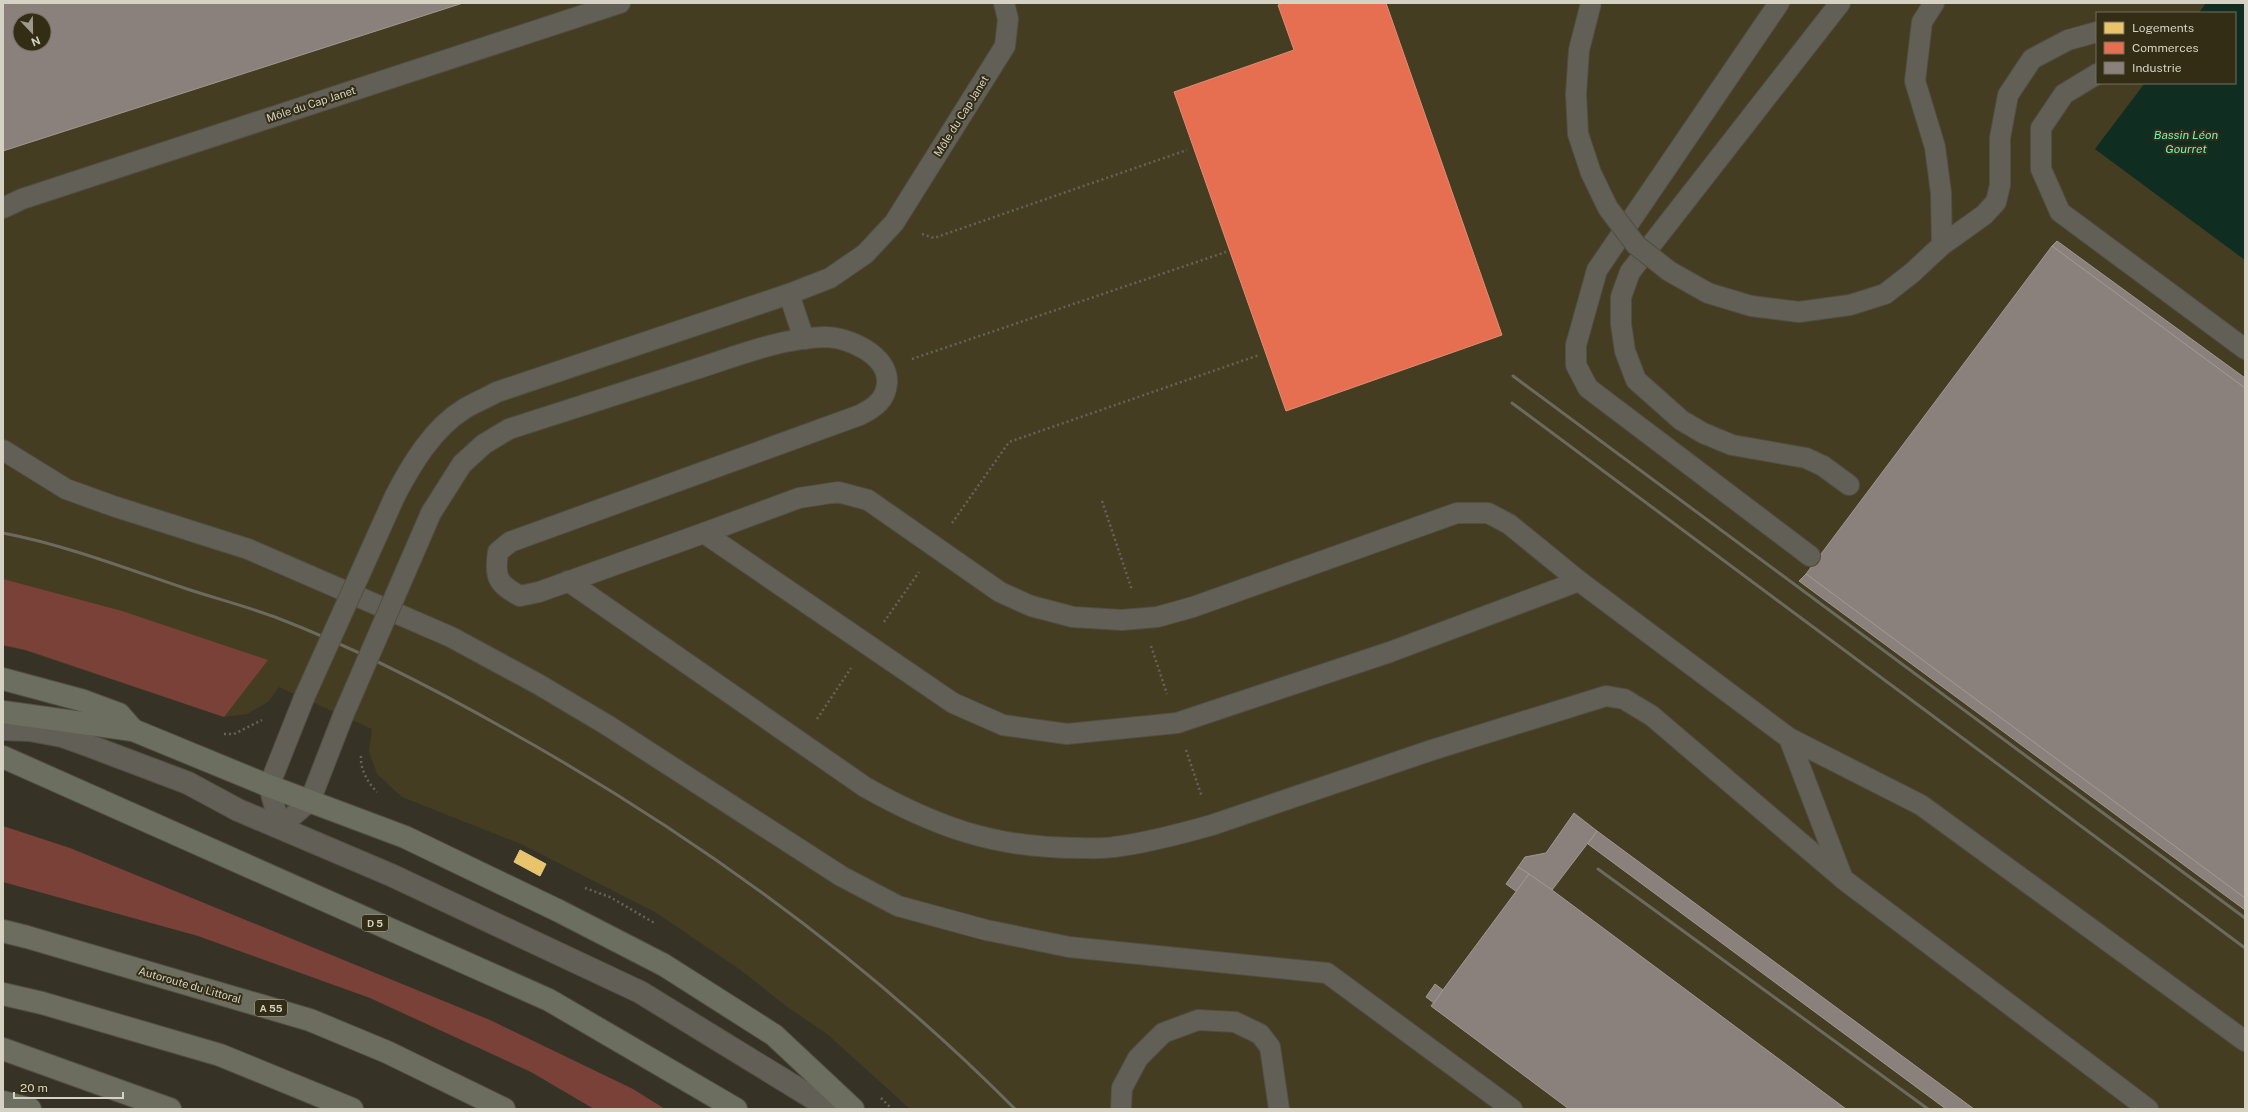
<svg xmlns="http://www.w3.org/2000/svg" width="2248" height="1112" font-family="'Public Sans',sans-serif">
<rect width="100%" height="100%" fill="#363326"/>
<path fill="#453d21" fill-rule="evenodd" d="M3,3H2206L2199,13H2097V83H2145L2095,149L2245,260V1109H910L827,1034L786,1006L742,971L655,912L521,844L402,797L377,774L369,751L372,729L279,687L268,702L247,714L224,717L23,650L3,646ZM20,20H44V44H20Z"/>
<g fill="#7a4139">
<path d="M3,579L122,611L268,660L224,717L26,650L3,645Z"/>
<path d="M3,826L70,848L490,1020L633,1089L665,1109H594L531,1072L370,998L198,936L3,882Z"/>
</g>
<path fill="#102d21" d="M2206,3H2245V260L2095,149L2145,83H2235V13H2199Z"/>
<path fill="#e9c46a" stroke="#e3c885" d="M520,850L546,864L540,876L514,862Z"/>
<path fill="#e76f51" stroke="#e28d74" d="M1284,3H1386L1502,335L1286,411L1174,92L1294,50L1278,5Z"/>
<g fill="#8a817c" stroke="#a09992" fill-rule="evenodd">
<path d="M3,3H463L3,151ZM20,20H44V44H20Z"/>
<path d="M2057,241L2245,378V388L2052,246Z"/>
<path d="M2052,246L2245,388V898L1806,574Z"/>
<path d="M1806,574L2245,898V910L1799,581Z"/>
<path d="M1574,813L1597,831L1552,890L1518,867L1525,857L1546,853Z"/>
<path d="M1597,831L1974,1109H1946L1588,844Z"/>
<path d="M1518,867L1529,874L1517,892L1506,884Z"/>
<path d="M1529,874L1552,890L1846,1109H1569L1431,1006Z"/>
<path d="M1435,984L1443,990L1434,1003L1426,997Z"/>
</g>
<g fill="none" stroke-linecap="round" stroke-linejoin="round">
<g stroke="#514e43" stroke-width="22">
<g id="service">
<path d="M1779,3L1597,270L1576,345V365L1588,388L1810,556"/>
<path d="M1840,3L1630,272L1621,297V324L1625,351L1636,380L1681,420L1703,433L1732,445L1806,458L1823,466L1849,485"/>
<path d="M1934,3L1922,22L1915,81L1935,147L1941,193L1942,245"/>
<path d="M2097,74L2064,94L2041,128V169L2060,212L2245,349"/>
<path d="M3,208L22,199L620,3"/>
<path d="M1912,273L1942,245L1984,215L1996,202L2000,185V138L2008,95L2032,59L2068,40L2097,32"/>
<path d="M789,294L804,339"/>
<path d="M3,450L66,489L113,506L248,549L451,637L538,684L607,725L841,876L898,906L986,930L1069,947L1327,973L1512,1109"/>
<path d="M395,496C411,465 433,428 464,409C474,403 486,398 497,392L789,294L830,278L865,254L894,223L1005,46L1008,19L1004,3"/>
<path d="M431,513L462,464L484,444L509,429C571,409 634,389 696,369C737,356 781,338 825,337C848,337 889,355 887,383C886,400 874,408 860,415L510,542L498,552C494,578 498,584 520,596L539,592L704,533L953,703L1003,725L1067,734L1177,723L1390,652L1579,581L1789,738L1843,879L2148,1109"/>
<path d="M704,533L799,498L838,492L868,500L1000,592L1031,606L1073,617L1122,620L1157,617L1193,607L1457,513H1488L1509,524L1579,581"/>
<path d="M568,581L865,787C936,827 995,848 1078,848C1090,848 1102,849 1114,847C1147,843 1180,834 1212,825L1432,750L1606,696L1624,699L1652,716L1842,878"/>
<path d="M304,698L269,786L280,827L310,801L343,716"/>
<path d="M1789,738L1921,805L2245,1041"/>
<path d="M1121,1109L1122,1088L1138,1058L1163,1033L1198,1020L1235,1022L1260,1034L1270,1047L1279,1109"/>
</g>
</g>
<g stroke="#514e43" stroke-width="24">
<path id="minor" d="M3,729L30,730L62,736L90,746L188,783L238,810L391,875L640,992L831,1109"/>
</g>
<g stroke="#514e43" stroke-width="24">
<g id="primary">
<path d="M3,679L81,700L119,714L133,730"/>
<path d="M3,712L133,730L269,786L405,837L559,911L664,965L774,1035L853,1109"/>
<path d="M3,757L549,1000L736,1109"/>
<path d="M3,1102L30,1109"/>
</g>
</g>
<g stroke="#514e43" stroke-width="24">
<g id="motorway">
<path d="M3,931L27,937L310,1020L387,1052L504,1109"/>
<path d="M3,994L42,1003L220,1055L352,1109"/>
<path d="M3,1049L170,1109"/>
</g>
</g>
<g stroke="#66635a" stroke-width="2.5" stroke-dasharray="2 3" stroke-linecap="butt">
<path d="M922,234L934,238L1187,150"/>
<path d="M912,359L1226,252"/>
<path d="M1102,501L1132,590"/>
<path d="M952,523L1009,442L1259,355"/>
<path d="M884,622L919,572"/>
<path d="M1151,646L1167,694"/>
<path d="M817,719L851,668"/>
<path d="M224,734H234L262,720"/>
<path d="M1186,750L1202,797"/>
<path d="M361,756C360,769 368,783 377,792"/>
<path d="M585,888L610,897L656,924"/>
<path d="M881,1098L892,1109"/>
</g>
<use href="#service" stroke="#626056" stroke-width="20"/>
<use href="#minor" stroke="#626056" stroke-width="22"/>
<use href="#primary" stroke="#6c6e60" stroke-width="22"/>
<use href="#motorway" stroke="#6c6d5e" stroke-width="22"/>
<g stroke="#6c695f" stroke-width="3">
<path d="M1513,376L2245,918"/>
<path d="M1512,403L2245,948"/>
<path d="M3,533C65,545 125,568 184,588C214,598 245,606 275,617C356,648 433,688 509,731C693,834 866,959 1015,1109"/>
<path d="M1598,869L1928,1109"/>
</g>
<g stroke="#514e43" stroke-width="22" stroke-linecap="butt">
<g id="service-bridge">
<path d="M1591,3L1579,50L1576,94L1578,134L1591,173L1608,208L1636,245L1669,271L1708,293L1751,306L1799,312L1850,305L1885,294L1912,273"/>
<path d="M304,698L395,496"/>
<path d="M343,716L431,513"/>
</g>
</g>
<use href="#service-bridge" stroke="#626056" stroke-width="20"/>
</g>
<g text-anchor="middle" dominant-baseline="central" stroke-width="4" stroke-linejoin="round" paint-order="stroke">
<g fill="#332d15" stroke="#a4a090" stroke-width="1">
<rect x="362" y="915" width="26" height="16" rx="3"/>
<rect x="255" y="1000" width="32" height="16" rx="3"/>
</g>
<g font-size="10" font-weight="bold" fill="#d5d2c4">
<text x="375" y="923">D 5</text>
<text x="271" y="1008">A 55</text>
</g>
<g font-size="11" fill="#d5d2c4" stroke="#332d15">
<text transform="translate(311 104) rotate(-18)">Môle du Cap Janet</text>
<text transform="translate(961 116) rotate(-58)">Môle du Cap Janet</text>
<text transform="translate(190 985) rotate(16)">Autoroute du Littoral</text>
</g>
<g font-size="12" font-style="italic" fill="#6df5bf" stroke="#332d15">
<text x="2186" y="135">Bassin Léon<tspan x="2186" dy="14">Gourret</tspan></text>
</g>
</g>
<rect width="2248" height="1112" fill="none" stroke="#d5d2c4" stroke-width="8"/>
<rect x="2096" y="12" width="140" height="72" fill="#332d15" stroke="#746f5b"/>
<rect x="2104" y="22" width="20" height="12" fill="#e9c46a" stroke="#746f5b"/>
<text x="2132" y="32" font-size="12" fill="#d5d2c4">Logements</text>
<rect x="2104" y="42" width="20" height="12" fill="#e76f51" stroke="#746f5b"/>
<text x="2132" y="52" font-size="12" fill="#d5d2c4">Commerces</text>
<rect x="2104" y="62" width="20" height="12" fill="#8a817c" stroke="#746f5b"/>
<text x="2132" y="72" font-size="12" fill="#d5d2c4">Industrie</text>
<g transform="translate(32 32) rotate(158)"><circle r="19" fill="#332d15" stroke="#746f5b"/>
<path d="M0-3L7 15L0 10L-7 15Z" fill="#9d9a8d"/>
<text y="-6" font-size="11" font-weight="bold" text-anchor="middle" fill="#d5d2c4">N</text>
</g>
<path d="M14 1092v6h109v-6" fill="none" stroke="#d5d2c4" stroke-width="2"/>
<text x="20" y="1092" font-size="12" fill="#d5d2c4" stroke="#332d15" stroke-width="3" paint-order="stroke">20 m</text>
</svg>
